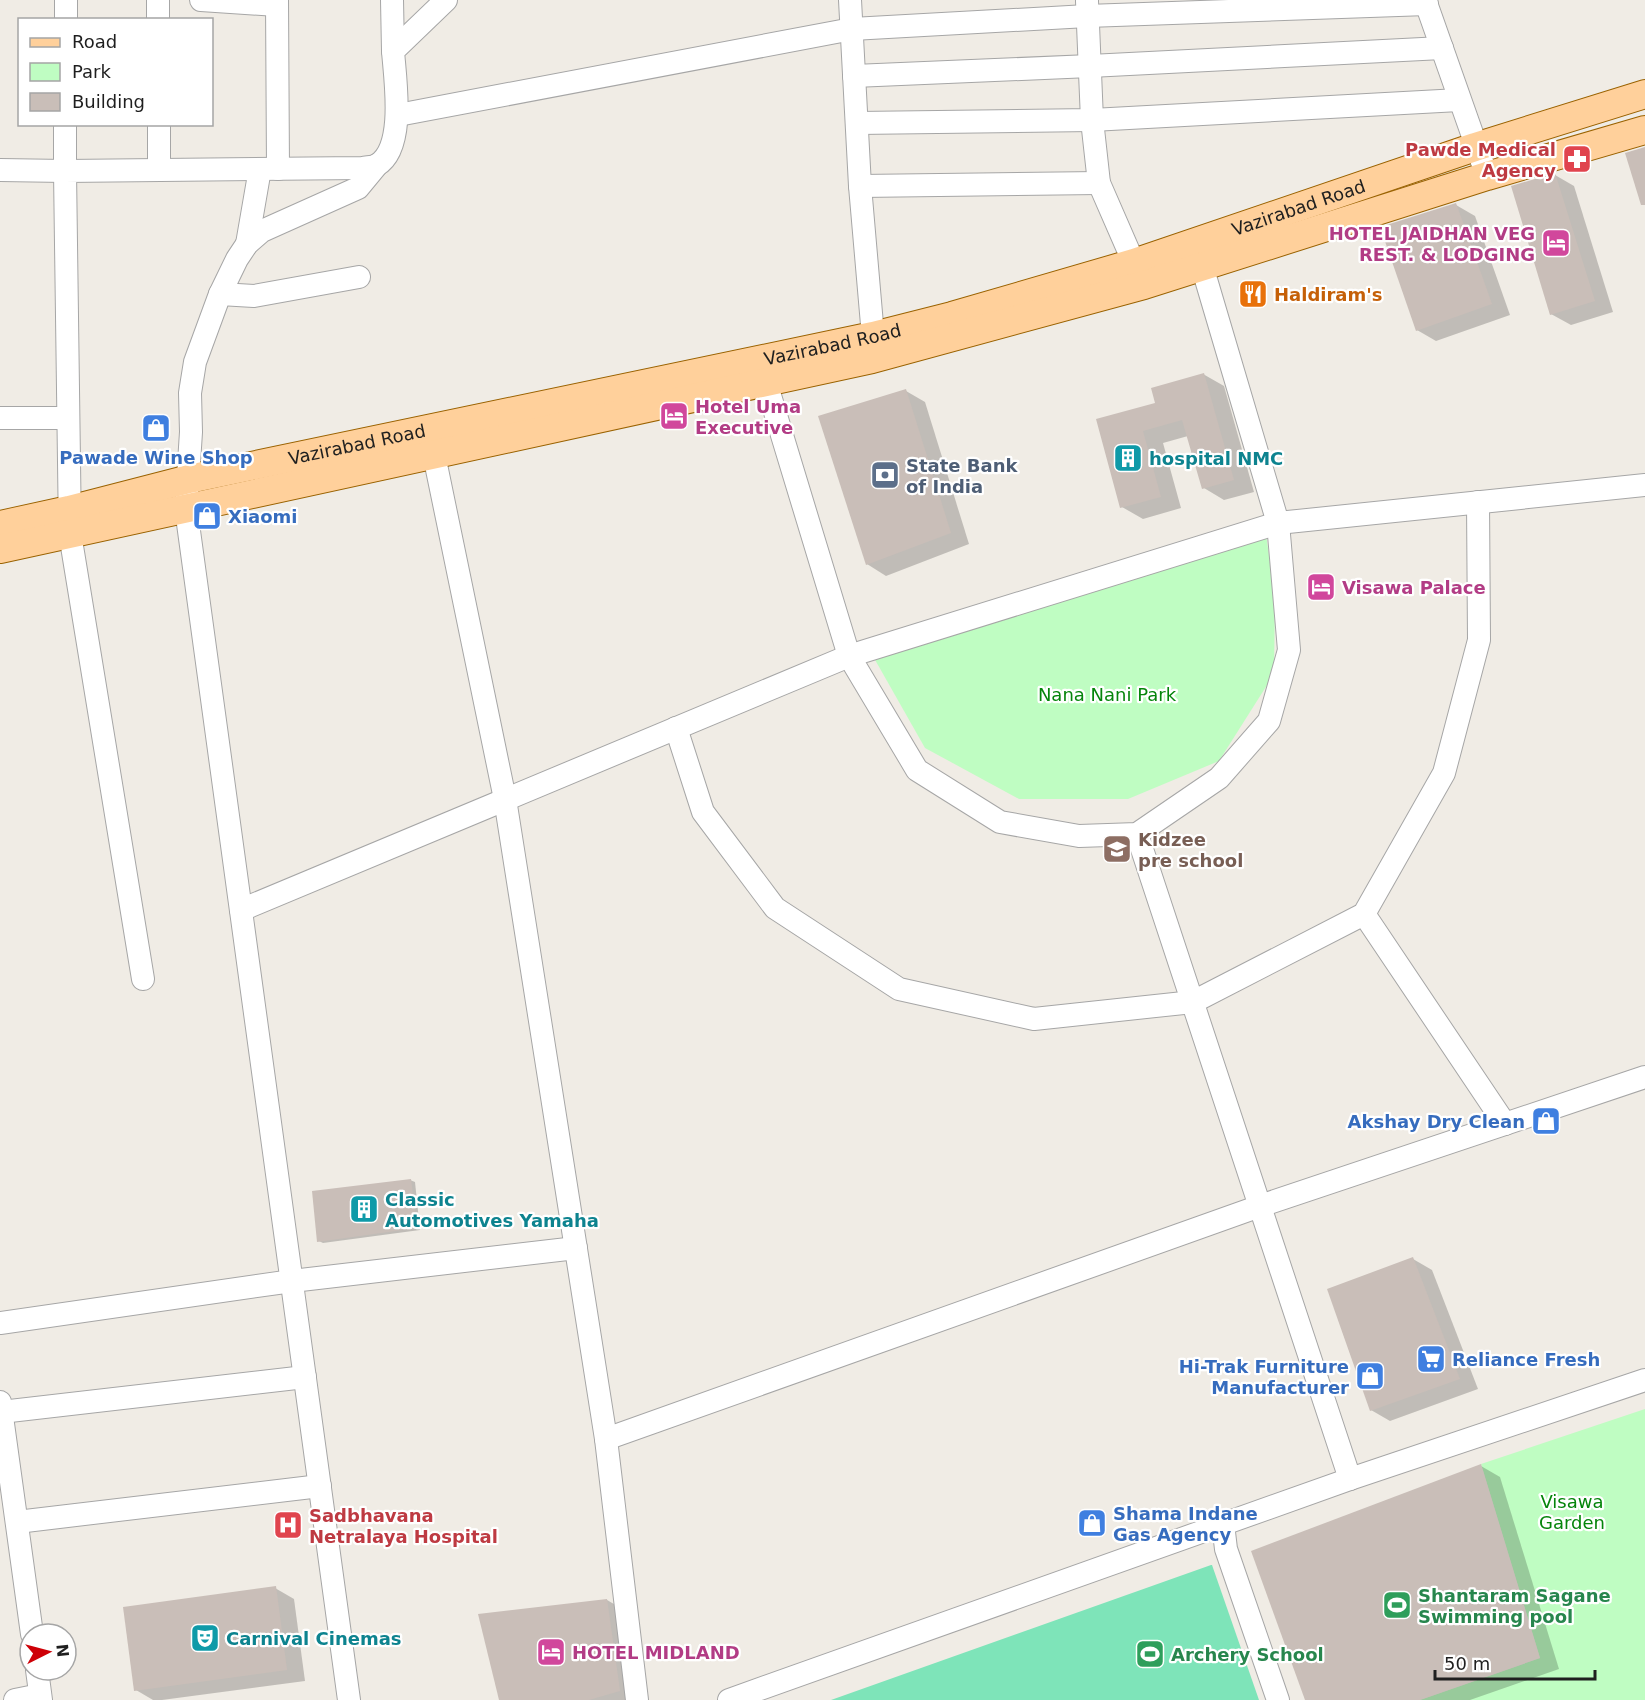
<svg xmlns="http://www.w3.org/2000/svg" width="1645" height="1700" font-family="'DejaVu Sans',sans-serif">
<rect width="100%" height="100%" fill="#f0ece5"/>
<g fill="#bffdc2">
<path d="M1266,534L1275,598L1274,674L1219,761L1128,799H1019L925,748L874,658Z"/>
<path d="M1645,1409V1700H1420L1540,1658L1481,1464Z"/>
</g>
<path fill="#7ee4b9" d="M1212,1565L1259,1700H831L1211,1565Z"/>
<g fill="#0003">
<path d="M1555,175L1574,186L1613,312L1571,325L1551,314Z"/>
<path d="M1456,205L1475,216L1510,315L1436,341L1417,330Z"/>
<path d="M1203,374L1224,386L1254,492L1224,500L1204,488L1188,436L1163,443L1181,508L1143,519L1122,507L1098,420L1157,404Z"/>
<path d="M906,391L925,402L969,544L886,576L867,564Z"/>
<path d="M410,1180L415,1182L420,1230L323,1243L319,1241Z"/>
<path d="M1413,1259L1432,1270L1478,1389L1390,1421L1371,1410Z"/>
<path d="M1481,1466L1500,1477L1559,1669L1470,1700H1306Z"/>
<path d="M275,1588L294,1599L305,1681L162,1700H153L136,1690Z"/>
<path d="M607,1600L626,1611L638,1700H500Z"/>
</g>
<g fill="#c9beb8">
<path d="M1645,147V205H1641L1625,153Z"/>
<path d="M1555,173L1595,301L1550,315L1511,186Z"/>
<path d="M1456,203L1492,304L1416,331L1380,227Z"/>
<path d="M1204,373L1234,480L1202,489L1182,420L1143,431L1161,497L1120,508L1096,419L1155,403L1151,388Z"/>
<path d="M906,389L951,533L866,565L818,416Z"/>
<path d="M411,1179L417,1228L317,1242L312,1191Z"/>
<path d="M1413,1257L1460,1379L1370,1411L1327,1289Z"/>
<path d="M1481,1464L1540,1658L1420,1700H1305L1251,1551Z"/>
<path d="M276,1586L287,1670L134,1691L123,1607Z"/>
<path d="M607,1599L620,1691L589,1700H499L478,1614Z"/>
</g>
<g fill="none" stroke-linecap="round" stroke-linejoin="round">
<g stroke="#a6a6a6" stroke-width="24">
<g id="minor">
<path d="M158,0V20"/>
<path d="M201,0L277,5"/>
<path d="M277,0L278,169"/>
<path d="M392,0L393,51"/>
<path d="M850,0L860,186L873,336"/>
<path d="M1425,0L1487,176"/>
<path d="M1087,1L1092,120L1099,183L1140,277"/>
<path d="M66,20V0"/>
<path d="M854,76L1090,66L1442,48"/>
<path d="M398,115L852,29L1087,16L1427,4"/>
<path d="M857,123L1092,120L1459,100"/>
<path d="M159,124V170"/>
<path d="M0,170L65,171V124"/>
<path d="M860,186L1099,183"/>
<path d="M247,244L260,169"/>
<path d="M220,294L254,296L359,277"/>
<path d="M761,366L849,656L917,770L1000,822L1079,836L1137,834L1219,778L1269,721L1289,650L1278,523L1202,266"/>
<path d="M0,418H68"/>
<path d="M434,455L505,799L606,1439L637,1700"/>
<path d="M676,728L703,812L775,908L899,989L1034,1019L1193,1002L1364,914L1444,773L1479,640L1478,502"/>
<path d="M1137,834L1350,1479"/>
<path d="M241,910L849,656L1278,523L1645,485"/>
<path d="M1364,914L1505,1124"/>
<path d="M143,979L70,534L65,171L363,168C367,167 374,167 377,165C406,148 395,79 393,51L446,0"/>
<path d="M0,1323L292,1281L576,1248"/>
<path d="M0,1402L32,1634"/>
<path d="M1,1412L305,1377"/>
<path d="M606,1439L1260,1206L1645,1077"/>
<path d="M17,1522L320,1486"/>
<path d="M1223,1524L1226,1549L1278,1700"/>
<path d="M37,1670L41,1700"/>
<path d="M15,1700L40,1695"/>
<path d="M349,1700L186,509L191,432L190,393L195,362L220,294L237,259L247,244L262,231L358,188L377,165"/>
<path d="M729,1700L1350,1479L1645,1380"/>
</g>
</g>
<g stroke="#9a6200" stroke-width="30">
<g id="major">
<path id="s1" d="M0,525L69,510L189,479L873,336L952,316L1134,263L1475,147L1645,94"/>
<path d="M0,549L872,359L1144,285L1487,176L1645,130"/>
</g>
</g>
<use href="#minor" stroke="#fff" stroke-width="22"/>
<use href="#major" stroke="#ffd09b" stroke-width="28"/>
</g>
<defs>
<g id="pharmacy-square" transform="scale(1.5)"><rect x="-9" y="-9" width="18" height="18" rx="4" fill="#e0444e" stroke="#fff"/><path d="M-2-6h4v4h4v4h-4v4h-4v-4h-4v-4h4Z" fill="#fff"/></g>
<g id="hotel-square" transform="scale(1.5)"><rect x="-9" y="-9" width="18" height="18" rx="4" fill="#d1479c" stroke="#fff"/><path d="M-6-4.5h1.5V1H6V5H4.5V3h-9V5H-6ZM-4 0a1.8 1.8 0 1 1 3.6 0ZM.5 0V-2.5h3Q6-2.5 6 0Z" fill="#fff"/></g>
<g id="restaurant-square" transform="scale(1.5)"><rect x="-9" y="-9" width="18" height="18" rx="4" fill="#e8710a" stroke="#fff"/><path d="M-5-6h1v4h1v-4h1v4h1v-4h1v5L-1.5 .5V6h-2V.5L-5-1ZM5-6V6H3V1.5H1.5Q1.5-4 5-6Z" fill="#fff"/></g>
<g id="shop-square" transform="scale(1.5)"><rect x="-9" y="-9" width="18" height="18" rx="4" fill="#3f7fe0" stroke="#fff"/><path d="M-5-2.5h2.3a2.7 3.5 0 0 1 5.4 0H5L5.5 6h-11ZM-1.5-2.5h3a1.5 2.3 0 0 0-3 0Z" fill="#fff"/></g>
<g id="building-square" transform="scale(1.5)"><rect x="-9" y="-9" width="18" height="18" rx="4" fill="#0f9aa8" stroke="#fff"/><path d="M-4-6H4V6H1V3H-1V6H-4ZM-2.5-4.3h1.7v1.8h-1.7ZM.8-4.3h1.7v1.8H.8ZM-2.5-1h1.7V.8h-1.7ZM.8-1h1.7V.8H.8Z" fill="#fff"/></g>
<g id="bank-square" transform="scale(1.5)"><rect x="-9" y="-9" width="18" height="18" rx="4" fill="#5c6f8a" stroke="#fff"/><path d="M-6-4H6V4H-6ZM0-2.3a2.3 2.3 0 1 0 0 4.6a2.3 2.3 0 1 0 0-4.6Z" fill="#fff"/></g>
<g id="school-square" transform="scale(1.5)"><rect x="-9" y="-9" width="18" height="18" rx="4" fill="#8d6e63" stroke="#fff"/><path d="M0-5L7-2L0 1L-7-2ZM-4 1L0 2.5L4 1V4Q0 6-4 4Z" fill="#fff"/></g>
<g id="supermarket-square" transform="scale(1.5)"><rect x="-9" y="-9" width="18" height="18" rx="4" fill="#3f7fe0" stroke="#fff"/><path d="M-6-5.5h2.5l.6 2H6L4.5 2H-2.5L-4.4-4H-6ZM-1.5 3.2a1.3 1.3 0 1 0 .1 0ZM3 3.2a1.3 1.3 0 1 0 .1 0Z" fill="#fff"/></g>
<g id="hospital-square" transform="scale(1.5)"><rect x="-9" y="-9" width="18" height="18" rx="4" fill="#e0444e" stroke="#fff"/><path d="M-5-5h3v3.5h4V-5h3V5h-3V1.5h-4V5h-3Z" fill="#fff"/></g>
<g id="stadium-square" transform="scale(1.5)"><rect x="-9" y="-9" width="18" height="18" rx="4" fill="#2e9e5b" stroke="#fff"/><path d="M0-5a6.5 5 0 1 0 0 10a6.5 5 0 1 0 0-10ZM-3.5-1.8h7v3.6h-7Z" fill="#fff"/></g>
<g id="theatre-square" transform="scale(1.5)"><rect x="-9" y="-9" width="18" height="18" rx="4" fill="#0f9aa8" stroke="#fff"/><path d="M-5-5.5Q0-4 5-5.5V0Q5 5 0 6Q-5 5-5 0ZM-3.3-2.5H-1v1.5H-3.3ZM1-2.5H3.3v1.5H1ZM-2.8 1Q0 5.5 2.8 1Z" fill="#fff"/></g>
</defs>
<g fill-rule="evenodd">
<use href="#pharmacy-square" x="1577" y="159"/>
<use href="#hotel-square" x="1556" y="243"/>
<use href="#restaurant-square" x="1253" y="294"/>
<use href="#hotel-square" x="674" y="416"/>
<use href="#shop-square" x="156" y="428"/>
<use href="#building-square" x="1128" y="458"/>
<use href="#bank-square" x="885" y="475"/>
<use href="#shop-square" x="207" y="516"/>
<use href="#hotel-square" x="1321" y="587"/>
<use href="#school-square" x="1117" y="849"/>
<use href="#shop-square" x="1546" y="1121"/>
<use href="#building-square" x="364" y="1209"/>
<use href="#supermarket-square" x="1431" y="1359"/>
<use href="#shop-square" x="1370" y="1376"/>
<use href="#shop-square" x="1092" y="1523"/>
<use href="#hospital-square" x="288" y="1525"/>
<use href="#stadium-square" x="1397" y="1605"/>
<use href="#theatre-square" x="205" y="1638"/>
<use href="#hotel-square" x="551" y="1652"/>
<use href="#stadium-square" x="1150" y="1654"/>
</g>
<g text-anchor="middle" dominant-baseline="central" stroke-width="4.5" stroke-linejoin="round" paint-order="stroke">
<g font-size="18" font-weight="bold" fill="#be3a42" stroke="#fff" text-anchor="end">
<text x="1556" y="149">Pawde Medical<tspan x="1556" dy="21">Agency</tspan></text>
<text x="309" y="1515" text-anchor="start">Sadbhavana<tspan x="309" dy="21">Netralaya Hospital</tspan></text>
</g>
<g font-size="18" fill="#1f1f1f" stroke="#fff">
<text stroke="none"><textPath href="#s1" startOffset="1338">Vazirabad Road</textPath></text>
<text stroke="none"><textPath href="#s1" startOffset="852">Vazirabad Road</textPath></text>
<text stroke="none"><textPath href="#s1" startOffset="366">Vazirabad Road</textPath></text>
</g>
<g font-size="18" font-weight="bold" fill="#b23c85" stroke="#fff" text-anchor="start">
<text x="1535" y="233" text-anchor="end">HOTEL JAIDHAN VEG<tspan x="1535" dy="21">REST. &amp; LODGING</tspan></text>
<text x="695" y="406">Hotel Uma<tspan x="695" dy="21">Executive</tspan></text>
<text x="1342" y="587">Visawa Palace</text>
<text x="572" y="1652">HOTEL MIDLAND</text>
</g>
<g font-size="18" font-weight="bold" fill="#c56008" stroke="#fff" text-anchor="start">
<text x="1274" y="294">Haldiram's</text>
</g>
<g font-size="18" font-weight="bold" fill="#366cbe" stroke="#fff" text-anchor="start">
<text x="156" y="457" text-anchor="middle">Pawade Wine Shop</text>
<text x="228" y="516">Xiaomi</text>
<text x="1525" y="1121" text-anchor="end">Akshay Dry Clean</text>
<text x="1452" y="1359">Reliance Fresh</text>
<text x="1349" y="1366" text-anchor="end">Hi-Trak Furniture<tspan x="1349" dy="21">Manufacturer</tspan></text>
<text x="1113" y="1513">Shama Indane<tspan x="1113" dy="21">Gas Agency</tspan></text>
</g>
<g font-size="18" font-weight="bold" fill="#0d838f" stroke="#fff" text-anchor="start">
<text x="1149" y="458">hospital NMC</text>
<text x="385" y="1199">Classic<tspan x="385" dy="21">Automotives Yamaha</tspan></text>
<text x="226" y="1638">Carnival Cinemas</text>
</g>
<g font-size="18" font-weight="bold" fill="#4e5e75" stroke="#fff" text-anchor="start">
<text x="906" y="465">State Bank<tspan x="906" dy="21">of India</tspan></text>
</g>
<g font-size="18" fill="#05850b" stroke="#fff">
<text x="1107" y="694">Nana Nani Park</text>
<text x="1572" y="1501">Visawa<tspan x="1572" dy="21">Garden</tspan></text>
</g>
<g font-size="18" font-weight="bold" fill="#785e54" stroke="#fff" text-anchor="start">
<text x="1138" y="839">Kidzee<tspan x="1138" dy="21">pre school</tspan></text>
</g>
<g font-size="18" font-weight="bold" fill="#27864d" stroke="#fff" text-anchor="start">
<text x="1418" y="1595">Shantaram Sagane<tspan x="1418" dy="21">Swimming pool</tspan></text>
<text x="1171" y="1654">Archery School</text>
</g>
</g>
<rect x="18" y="18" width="195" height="108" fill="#ffffff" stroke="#a5a5a5" stroke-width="1.5"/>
<rect x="30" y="38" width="30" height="9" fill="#ffd09b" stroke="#a5a5a5" stroke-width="1.5"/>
<text x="72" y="48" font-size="18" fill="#1f1f1f">Road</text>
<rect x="30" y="63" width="30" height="18" fill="#bffdc2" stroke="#a5a5a5" stroke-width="1.5"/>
<text x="72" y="78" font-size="18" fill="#1f1f1f">Park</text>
<rect x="30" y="93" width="30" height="18" fill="#c9beb8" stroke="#a5a5a5" stroke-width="1.5"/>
<text x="72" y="108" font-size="18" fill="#1f1f1f">Building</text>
<g transform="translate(48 1652) rotate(84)"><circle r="28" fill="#ffffff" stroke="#a5a5a5" stroke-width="1.5"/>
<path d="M0-4.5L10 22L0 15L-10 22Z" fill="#ce0007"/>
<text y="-9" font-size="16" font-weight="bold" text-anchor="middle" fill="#1f1f1f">N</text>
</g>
<path d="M1435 1670v9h160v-9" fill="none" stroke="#1f1f1f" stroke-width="3"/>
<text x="1444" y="1670" font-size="18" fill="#1f1f1f" stroke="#ffffff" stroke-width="4.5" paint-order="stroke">50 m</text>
</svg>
